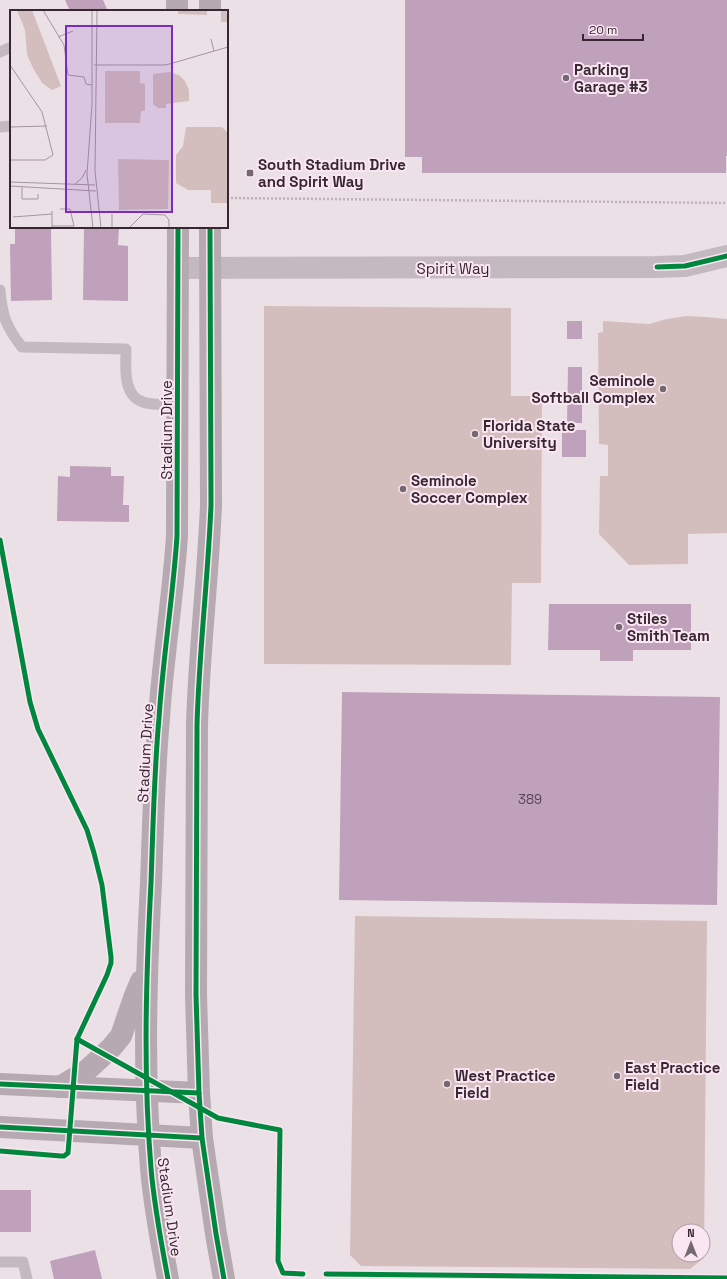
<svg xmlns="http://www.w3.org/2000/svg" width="727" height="1279" font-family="'Space Grotesk',sans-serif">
<rect width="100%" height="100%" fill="#ece0e7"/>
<g fill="#d4bebd" fill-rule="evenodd">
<path d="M264,306L511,308V396H542L541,583H512L511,665L264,664Z"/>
<path d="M686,316L706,317L727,319V533L688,534V564L629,565L599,534L600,476H608V445L599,444L598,333L603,332V321L649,324L667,319Z"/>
<path d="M355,916L707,921L704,1258L690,1269L361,1266L350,1255ZM679,1231H703V1255H679Z"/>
</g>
<g fill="#c0a1bb">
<path d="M65,0H103L108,11H70Z"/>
<path d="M405,0H727V156H726V173H422V157H405Z"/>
<path d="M15,227H51L52,300L11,301L10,244H15Z"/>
<path d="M84,227H119L118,245L128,246V301L83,300Z"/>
<rect x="567" y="321" width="15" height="18"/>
<path d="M568,367H582V423H567Z"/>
<rect x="562" y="430" width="24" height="27"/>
<path d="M70,466L111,467V476H124L123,505H129V522L57,521L58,476L70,477Z"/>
<path d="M549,604H691V650H633V661H600V650H548Z"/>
<path d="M342,692L720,697L717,905L339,900Z"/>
<rect x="0" y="1190" width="31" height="42"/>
<path d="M95,1250L102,1279H54L50,1261Z"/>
</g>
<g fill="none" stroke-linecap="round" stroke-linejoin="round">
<path stroke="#beb1ba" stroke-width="2.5" stroke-dasharray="2 2" stroke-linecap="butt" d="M227,198L727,203"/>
<g stroke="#c5b9c1" stroke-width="11">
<path d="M0,52L11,47"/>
<path d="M0,127L11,126"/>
<path d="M0,290C2,315 6,327 22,347L126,349C126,366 122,395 143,402C154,406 167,404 178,404"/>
<path d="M0,1262H23L27,1279"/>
</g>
<path stroke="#c5b9c1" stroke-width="22" d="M178,268L657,267L685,266L727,256"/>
<g stroke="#b6a9b1" stroke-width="22">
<path d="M177,0V11"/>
<path d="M210,0V11"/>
<path d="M210,227L211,505C208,579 199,652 197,725L196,995L199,1093L202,1138L216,1234L224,1279"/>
<path d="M0,1084L199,1093"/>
<path d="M60,1087L85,1072L111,1048L121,1036L134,998L141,981"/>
<path d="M0,1127L202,1138"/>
<path d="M168,1279C161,1242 154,1205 151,1168C143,1073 146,978 151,883C153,828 154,773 159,718C163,657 173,597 177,536L178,227"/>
</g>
<g stroke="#fae6f2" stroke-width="8">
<g id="cycleway">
<path d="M210,227L211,505C208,579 199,652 197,725L196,995L199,1093L202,1138L216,1234L224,1279"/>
<path d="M657,267L685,266L727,256"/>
<path d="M0,540L30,702L38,729L87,830L94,853L102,885L111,957V963L107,975L77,1039L68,1153L64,1156H61L0,1151"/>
<path d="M77,1039L218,1118L280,1130L278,1261L283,1273L303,1274"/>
<path d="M0,1084L199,1093"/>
<path d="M0,1127L202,1138"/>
<path d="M326,1274L727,1278"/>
<path d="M168,1279C161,1242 154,1205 151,1168C143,1073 146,978 151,883C153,828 154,773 159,718C163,657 173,597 177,536L178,227"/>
</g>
</g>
<use href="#cycleway" stroke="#00873e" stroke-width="5"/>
</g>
<g fill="#766872" stroke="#fae6f2" stroke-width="1.5">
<circle cx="566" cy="78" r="4"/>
<rect x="246" y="169" width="8" height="8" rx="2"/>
<circle cx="663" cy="389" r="4"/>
<circle cx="475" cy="434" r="4"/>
<circle cx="403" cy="489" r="4"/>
<circle cx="619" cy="627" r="4"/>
<circle cx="617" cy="1076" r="4"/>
<circle cx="447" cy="1084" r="4"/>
</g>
<g text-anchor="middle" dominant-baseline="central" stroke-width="4" stroke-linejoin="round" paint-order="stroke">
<g font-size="13" fill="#584655">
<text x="530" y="799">389</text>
</g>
<g font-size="15" font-weight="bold" fill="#362733" stroke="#fae6f2" text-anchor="start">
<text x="574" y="69">Parking<tspan x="574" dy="17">Garage #3</tspan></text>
<text x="258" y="164">South Stadium Drive<tspan x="258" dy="17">and Spirit Way</tspan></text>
<text x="655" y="380" text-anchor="end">Seminole<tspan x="655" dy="17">Softball Complex</tspan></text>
<text x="483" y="425">Florida State<tspan x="483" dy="17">University</tspan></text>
<text x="411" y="480">Seminole<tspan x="411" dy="17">Soccer Complex</tspan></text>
<text x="627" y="618">Stiles<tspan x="627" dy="17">Smith Team</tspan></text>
<text x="625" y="1067">East Practice<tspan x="625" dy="17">Field</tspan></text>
<text x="455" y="1075">West Practice<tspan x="455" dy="17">Field</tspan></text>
</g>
<g font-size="15" fill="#362733" stroke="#fae6f2">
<text x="453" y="268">Spirit Way</text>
<text transform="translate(166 430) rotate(-90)">Stadium Drive</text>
<text transform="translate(145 753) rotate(-87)">Stadium Drive</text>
<text transform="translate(170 1207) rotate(82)">Stadium Drive</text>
</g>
</g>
<g transform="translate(10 10)">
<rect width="218" height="218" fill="#ece0e7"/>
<path d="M7,0H22L51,76L42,80L32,73L23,58L17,45L15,20ZM168,0H197V5L168,4ZM211,0H216L218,12H211ZM95,61H130V73L135,74V101H131L130,113H95ZM159,62L169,65L175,71L179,80V91L156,94V98H148L143,94V64ZM176,117H212L218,123V193H201V180H178L166,173V145L173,136ZM108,149L159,150L158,199L109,200Z" fill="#d4bebd"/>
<path fill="none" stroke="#a3969f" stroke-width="1" d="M33,0L54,35L58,65L74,67L76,74L82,75M82,0V94L77,164L83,218M87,0L85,161L91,218M48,27L63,21M201,29L204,41M0,55L32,102L43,145L35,150H0M84,55H156L218,37M0,117L37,116M0,172L85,175M65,174L72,168L76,160M0,176L86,181M12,177V189H28V184M3,207L42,204M42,216H64L60,199H50M42,218V201M102,218V204M119,218L133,204L155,205L159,210V218"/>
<path fill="#7b2cbf" fill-opacity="0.15" stroke="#7b2cbf" stroke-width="2" d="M56,16H162V202H56Z"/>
<rect width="218" height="218" fill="none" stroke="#362733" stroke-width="2"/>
</g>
<g transform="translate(691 1243)"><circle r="19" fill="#fae6f2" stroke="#ac9aa6"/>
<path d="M0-3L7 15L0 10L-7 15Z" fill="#766872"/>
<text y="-6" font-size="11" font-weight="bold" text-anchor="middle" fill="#362733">N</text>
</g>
<path d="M583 34v6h60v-6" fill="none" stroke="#362733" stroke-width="2"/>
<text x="589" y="34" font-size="12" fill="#362733" stroke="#fae6f2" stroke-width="3" paint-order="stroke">20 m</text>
</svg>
